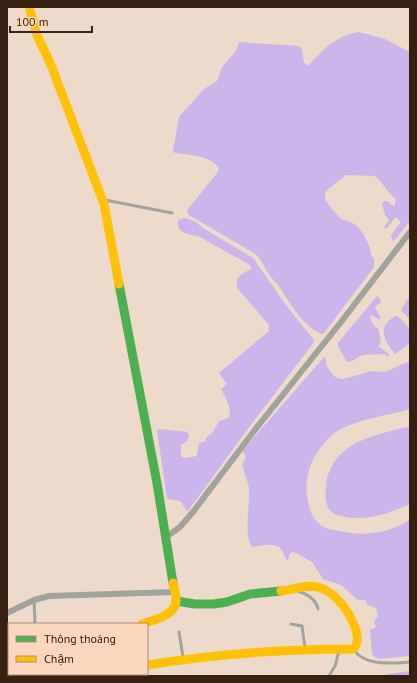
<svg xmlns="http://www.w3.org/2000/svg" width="417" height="683" font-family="'PT Sans',sans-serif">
<rect width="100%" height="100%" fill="#eedacb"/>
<g fill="#cab4e9">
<path d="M359,32L385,39L410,52V221L393,242L391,235L401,222L396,217L386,229L384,227L389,220L385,215L382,204L384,201H388L394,207L396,199C388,193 383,183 375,176L346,175L327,190L325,195V199L331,208L341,219L351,222L357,226L364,235L370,248L371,255L374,259V267L324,333L321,334C301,324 290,303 278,285C275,281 271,278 268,273C264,266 261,258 254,253L189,215L187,211L188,209L217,173L219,168C209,155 190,155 175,153L173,151L179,117L204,89L217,81L222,67L236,51L239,42L299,46L302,50L304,63L307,65H309C326,47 334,37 359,32Z"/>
<path d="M185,218L194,221L206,230L253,258L286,305L313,339L314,342L250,426L188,511H187L180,501L168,499L167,498L157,431L159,429L187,432L189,434L188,440L181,445V456L184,458L197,456L199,443L206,441V438L213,432L219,421C221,420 224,420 226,419C236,414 224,395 221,389L227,384L219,373L269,331V325L238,289C233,277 242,274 251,269L250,265L198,236C190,235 173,232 179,219Z"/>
<path d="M377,296L380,298L381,303L377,305L375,308L381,318L378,319L371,315L370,318L374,326L378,328L381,342L378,346L389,354V357L384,354C377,355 369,354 363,355C357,357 355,361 347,362L338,346V343Z"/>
<path d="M410,299V320L401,310L407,300Z"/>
<path d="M395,316H398L410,329V343L395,354C390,349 382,336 384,328C385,323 391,319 395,316Z"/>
<path d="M325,356L327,367L334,376L337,378L343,379L372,371L385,372L410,361V409C388,416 349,420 332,435C312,453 301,480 309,506C311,514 315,521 322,526C327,529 334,530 340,531C365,537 388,533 410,520V656L379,659L374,657L372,654L370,630L376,627L374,621L378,616L376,608L368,605L365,600H358L341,585L323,579L312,562L294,552L290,553L288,560H287C284,556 283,551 280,548C273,542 261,546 253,547C243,540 250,503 249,491C249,482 244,473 242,464L246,457L242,451Z"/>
<path d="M410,426V504C389,513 368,521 345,517C338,515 333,515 329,509C325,503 325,495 326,488C326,473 334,458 347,449C362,437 391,431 410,426Z"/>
<path d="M410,671V676H384L387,674Z"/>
</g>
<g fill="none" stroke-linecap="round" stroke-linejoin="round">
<g stroke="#a0a49d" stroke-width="3">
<path d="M105,200L172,213"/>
<path d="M298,591C307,594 316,599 318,609"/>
<path d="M34,600L35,624"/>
<path d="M291,624L302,626L305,648"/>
<path d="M179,632L183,657"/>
<path d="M354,650C366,667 392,663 410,662"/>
<path d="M88,674L89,676"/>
<path d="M329,676L335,666L339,651"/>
</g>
<g stroke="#a0a49d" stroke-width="6">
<path d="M166,537L180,527L193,512L254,431L341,322L410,232"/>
<path d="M7,613L34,600L49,596L175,592"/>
<path d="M7,659L9,658"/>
<path d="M22,674V676"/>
<path d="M74,676L78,674"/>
</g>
<g stroke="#4caf50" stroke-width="9">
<path d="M119,284L157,483L173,583"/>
<path d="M176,601L195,604H214L227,602L250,594L281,591"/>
</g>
<g stroke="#ffc107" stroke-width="9">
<path d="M29,7L37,35L51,65L104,204L119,284"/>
<path d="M142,624C153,620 174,616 176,602C177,596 174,589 173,583"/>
<path d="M147,665C215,654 284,649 353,649C366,638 346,607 336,598C331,593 325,589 318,587C305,584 293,590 281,591"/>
</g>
</g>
<rect width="417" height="683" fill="none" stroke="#37200f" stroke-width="16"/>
<rect x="8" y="623" width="140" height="52" fill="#fcd7bd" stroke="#ad8e77"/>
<rect x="16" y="636" width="20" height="6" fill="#4caf50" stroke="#ad8e77"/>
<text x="44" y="643" font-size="12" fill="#37200f">Thông thoáng</text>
<rect x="16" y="656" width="20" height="6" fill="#ffc107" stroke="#ad8e77"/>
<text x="44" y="663" font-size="12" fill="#37200f">Chậm</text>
<path d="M10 26v6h82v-6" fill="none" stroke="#37200f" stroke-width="2"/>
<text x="16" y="26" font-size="12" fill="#37200f" stroke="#fcd7bd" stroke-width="3" paint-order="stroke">100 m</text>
</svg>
